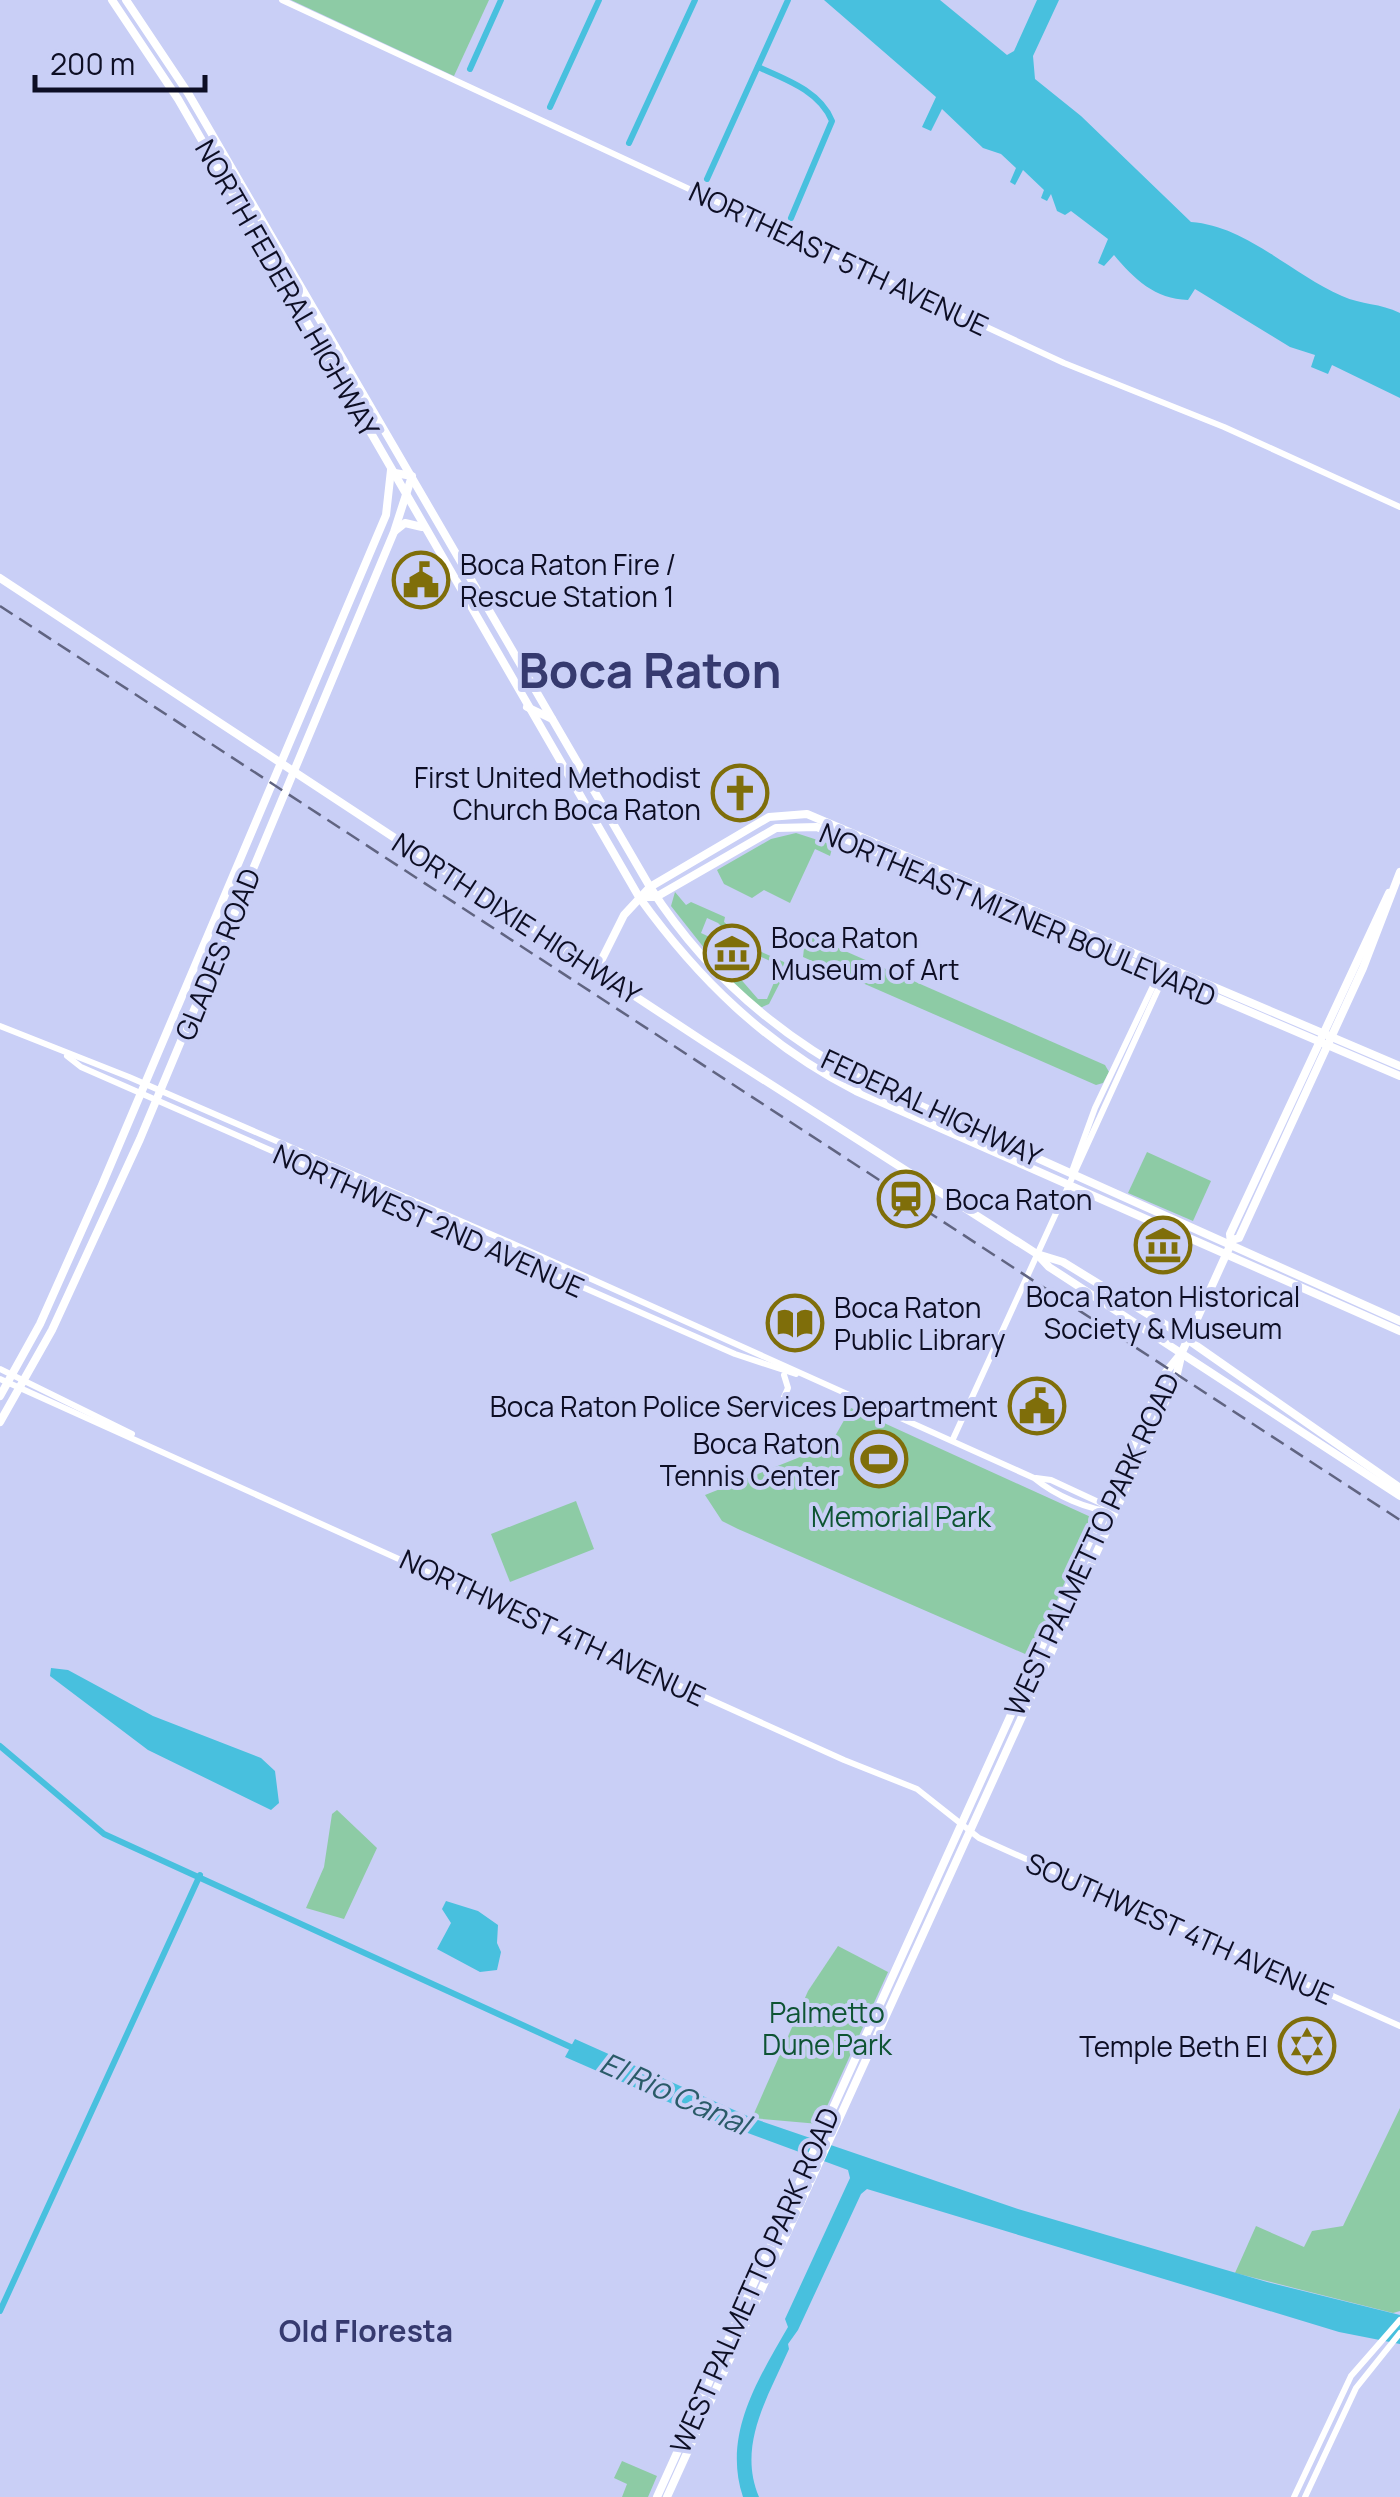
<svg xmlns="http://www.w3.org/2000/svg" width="1400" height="2497" font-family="Manrope,sans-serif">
<rect width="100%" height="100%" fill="#c9cff6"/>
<g fill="#8dcba5" fill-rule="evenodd">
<path d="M291,0H489L454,76Z"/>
<path d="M796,833L833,845L830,856L815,849L790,903L764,890L752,898L724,884L717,870L771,839Z"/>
<path d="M675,892L686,905L691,902L725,917L724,922L737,932L739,942L784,962L787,969L769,1004L760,1008L727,977L671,906ZM707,918L718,923L749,954L746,958L751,963L759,956L781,966L767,999H758L711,945L716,940L701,933Z"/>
<path d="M813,937L1105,1065L1109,1072L1103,1083L1096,1085L803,957L805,940Z"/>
<path d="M1147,1152L1211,1181L1193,1221L1128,1193Z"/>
<path d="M851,1408L1093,1518L1032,1657L738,1529L722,1521L705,1495L830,1445Z"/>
<path d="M576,1501L594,1549L510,1582L491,1534Z"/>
<path d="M337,1810L377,1848L344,1919L306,1908L324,1867L332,1814Z"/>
<path d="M838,1946L888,1972L819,2124L752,2118L808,1991Z"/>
<path d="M1400,2108V2311L1393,2313L1235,2273L1256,2226L1304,2247L1312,2231L1343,2226Z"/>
<path d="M622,2461L657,2476L648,2497H622L627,2484L614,2478Z"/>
</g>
<g fill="#48c0de">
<path d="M824,0H940L1007,55L1014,51L1037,0H1059L1033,56L1035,79L1081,116L1191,222C1247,226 1291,274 1342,296C1362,305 1380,303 1400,313V398L1332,365L1328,374L1311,367L1315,355L1290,347L1195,289L1188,300C1155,299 1134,279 1114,255L1104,266L1098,263L1108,239L1071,211L1065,215L1057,211L1051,194L1047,201L1041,198L1044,190L1023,170L1015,185L1010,182L1016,168L1001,154L983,148L942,109L931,131L922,127L936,97Z"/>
<path d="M51,1668L68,1670L153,1716L261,1758L275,1771L279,1803L271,1810L148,1750L50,1676Z"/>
<path d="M446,1901L478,1911L498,1925L497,1943L501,1952L497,1970L480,1972L437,1949L451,1923L442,1909Z"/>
<path d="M575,2039L752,2118L1018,2209L1267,2282L1400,2315V2344L1339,2332L867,2189L861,2194L798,2330L788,2344L789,2349C768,2397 737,2445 759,2497H743C722,2434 759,2378 788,2327L785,2319L850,2178L848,2170L691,2112L565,2057Z"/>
</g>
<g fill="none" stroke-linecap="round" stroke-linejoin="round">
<g stroke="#48c0de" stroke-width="6">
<path d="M758,67C785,79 820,91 832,121L791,218"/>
<path d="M470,69L501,0"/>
<path d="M550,107L599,0"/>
<path d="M629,143L695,0"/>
<path d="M707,179L788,0"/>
<path d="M0,1746L104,1834L575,2049"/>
<path d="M0,2311L200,1875"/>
</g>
<g stroke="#fff" stroke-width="6">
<path d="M282,0L1064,363L1224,427L1400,507"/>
<path d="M0,1026L129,1077L509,1242L1034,1478C1056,1496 1088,1510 1115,1512"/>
<path d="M67,1056L81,1067L735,1354L796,1374"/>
<path d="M1071,1174L1095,1108L1163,965"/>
<path d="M0,1369L132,1434"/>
<path d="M0,1379L844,1760L917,1789L979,1838L1400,2026"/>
<path d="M781,1404L788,1388L784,1375"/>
<path d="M953,1439L1166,972"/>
<path d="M1036,1478L1051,1480L1107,1506"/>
<path d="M1294,2497L1351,2376L1400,2320"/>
<path d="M1305,2497L1356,2388L1400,2333"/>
</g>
<g stroke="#fff" stroke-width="8">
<path d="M0,578L703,1041L1037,1254L1049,1267L1400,1496"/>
<path d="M639,897H656L776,828L817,827L1400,1076"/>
<path d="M597,969L624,915L650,887L769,817L807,814L1400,1066"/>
<path d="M1232,1240L1239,1238L1363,968L1400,872"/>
<path d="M1231,1244L1230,1234L1389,893"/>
<path d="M1037,1254L1063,1262L1174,1330L1400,1488"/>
</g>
<g stroke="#fff" stroke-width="8">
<path d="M112,0L178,99L639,897C698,979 766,1045 856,1091L1400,1331"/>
<path d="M126,0L188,93L650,887C703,970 775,1033 861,1079L1400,1321"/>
<path d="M395,531L405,523L422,527"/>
<path d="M527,707L552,719"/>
<path d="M0,1396L40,1324L102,1185L386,515L391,470"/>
<path d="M0,1422L52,1330L140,1139L394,532L412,476L395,473"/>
<path d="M657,2497L1166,1372L1179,1356"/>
<path d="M667,2497L1176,1378L1182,1352L1229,1248"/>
</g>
<path stroke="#606481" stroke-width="2.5" stroke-dasharray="15 8" stroke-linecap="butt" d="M0,606L1400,1520"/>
</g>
<defs>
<g id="civic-ring" transform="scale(2.875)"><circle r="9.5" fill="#c9cff6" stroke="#7f6e0a" stroke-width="1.5"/><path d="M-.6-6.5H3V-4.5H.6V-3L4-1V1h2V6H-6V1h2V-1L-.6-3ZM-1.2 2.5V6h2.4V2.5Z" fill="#7f6e0a"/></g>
<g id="church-ring" transform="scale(2.875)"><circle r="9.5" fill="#c9cff6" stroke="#7f6e0a" stroke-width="1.5"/><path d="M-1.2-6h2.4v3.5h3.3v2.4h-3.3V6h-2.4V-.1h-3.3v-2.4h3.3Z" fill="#7f6e0a"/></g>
<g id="museum-ring" transform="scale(2.875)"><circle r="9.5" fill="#c9cff6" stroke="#7f6e0a" stroke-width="1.5"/><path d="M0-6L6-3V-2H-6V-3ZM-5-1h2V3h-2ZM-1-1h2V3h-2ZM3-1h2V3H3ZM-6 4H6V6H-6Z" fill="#7f6e0a"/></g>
<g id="station-ring" transform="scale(2.875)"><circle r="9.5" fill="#c9cff6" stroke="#7f6e0a" stroke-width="1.5"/><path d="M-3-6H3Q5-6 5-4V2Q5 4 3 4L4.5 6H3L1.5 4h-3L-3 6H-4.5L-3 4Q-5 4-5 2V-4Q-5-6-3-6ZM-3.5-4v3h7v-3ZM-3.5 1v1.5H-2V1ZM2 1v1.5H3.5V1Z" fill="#7f6e0a"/></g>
<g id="library-ring" transform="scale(2.875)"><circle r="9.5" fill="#c9cff6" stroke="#7f6e0a" stroke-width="1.5"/><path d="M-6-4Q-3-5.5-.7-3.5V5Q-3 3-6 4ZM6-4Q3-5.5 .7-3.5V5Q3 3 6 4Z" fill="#7f6e0a"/></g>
<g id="stadium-ring" transform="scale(2.875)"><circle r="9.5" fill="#c9cff6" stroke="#7f6e0a" stroke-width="1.5"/><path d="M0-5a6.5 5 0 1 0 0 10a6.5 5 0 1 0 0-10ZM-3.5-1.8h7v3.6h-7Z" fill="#7f6e0a"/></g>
<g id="synagogue-ring" transform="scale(2.875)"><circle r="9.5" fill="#c9cff6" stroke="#7f6e0a" stroke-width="1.5"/><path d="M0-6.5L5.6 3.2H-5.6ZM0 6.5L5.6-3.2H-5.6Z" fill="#7f6e0a"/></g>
</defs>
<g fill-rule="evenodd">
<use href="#civic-ring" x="421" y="580"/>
<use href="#church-ring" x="740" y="793"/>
<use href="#museum-ring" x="732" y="953"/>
<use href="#station-ring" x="906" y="1199"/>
<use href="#museum-ring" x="1163" y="1245"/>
<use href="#library-ring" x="795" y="1323"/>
<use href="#civic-ring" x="1037" y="1406"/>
<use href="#stadium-ring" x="879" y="1459"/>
<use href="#synagogue-ring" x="1307" y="2046"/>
</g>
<g text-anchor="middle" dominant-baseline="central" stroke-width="8" stroke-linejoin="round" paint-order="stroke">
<g font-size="28" fill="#0d0e24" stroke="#c9cff6">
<text transform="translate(839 258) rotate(25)">NORTHEAST 5TH AVENUE</text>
<text transform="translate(288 288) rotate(60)">NORTH FEDERAL HIGHWAY</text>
<text transform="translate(1018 914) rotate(23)">NORTHEAST MIZNER BOULEVARD</text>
<text transform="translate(517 918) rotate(33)">NORTH DIXIE HIGHWAY</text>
<text transform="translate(217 954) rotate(-68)">GLADES ROAD</text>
<text transform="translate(932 1107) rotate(25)">FEDERAL HIGHWAY</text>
<text transform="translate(429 1220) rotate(24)">NORTHWEST 2ND AVENUE</text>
<text transform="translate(1091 1544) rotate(-65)">WEST PALMETTO PARK ROAD</text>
<text transform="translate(553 1627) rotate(25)">NORTHWEST 4TH AVENUE</text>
<text transform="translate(1180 1928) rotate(24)">SOUTHWEST 4TH AVENUE</text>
<text transform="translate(754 2280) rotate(-66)">WEST PALMETTO PARK ROAD</text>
</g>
<g font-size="28" fill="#0d0e24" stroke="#c9cff6" text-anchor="start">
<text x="460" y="564">Boca Raton Fire /<tspan x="460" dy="32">Rescue Station 1</tspan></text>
<text x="701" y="777" text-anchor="end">First United Methodist<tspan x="701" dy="32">Church Boca Raton</tspan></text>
<text x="771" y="937">Boca Raton<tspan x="771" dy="32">Museum of Art</tspan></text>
<text x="945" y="1199">Boca Raton</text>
<text x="1163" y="1296" text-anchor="middle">Boca Raton Historical<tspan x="1163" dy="32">Society &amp; Museum</tspan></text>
<text x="834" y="1307">Boca Raton<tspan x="834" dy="32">Public Library</tspan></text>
<text x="998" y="1406" text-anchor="end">Boca Raton Police Services Department</text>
<text x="840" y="1443" text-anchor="end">Boca Raton<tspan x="840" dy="32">Tennis Center</tspan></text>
<text x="1268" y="2046" text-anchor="end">Temple Beth El</text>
</g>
<g font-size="28" fill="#0e5433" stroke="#c9cff6">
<text x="901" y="1516">Memorial Park</text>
<text x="827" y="2012">Palmetto<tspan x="827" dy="32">Dune Park</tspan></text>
</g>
<g font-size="30" font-style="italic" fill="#2a5b68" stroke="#c9cff6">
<text transform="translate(675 2093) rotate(24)">El Rio Canal</text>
</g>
<g font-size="30" font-weight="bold" fill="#363a6f" stroke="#c9cff6">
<text x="366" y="2330">Old Floresta</text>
</g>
<g font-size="48" font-weight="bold" fill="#363a6f" stroke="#c9cff6">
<text x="650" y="669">Boca Raton</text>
</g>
</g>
<path d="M35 75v15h170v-15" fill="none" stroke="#0d0e24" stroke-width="5"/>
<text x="50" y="75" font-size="30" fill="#0d0e24" stroke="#c9cff6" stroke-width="8" paint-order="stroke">200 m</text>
</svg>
